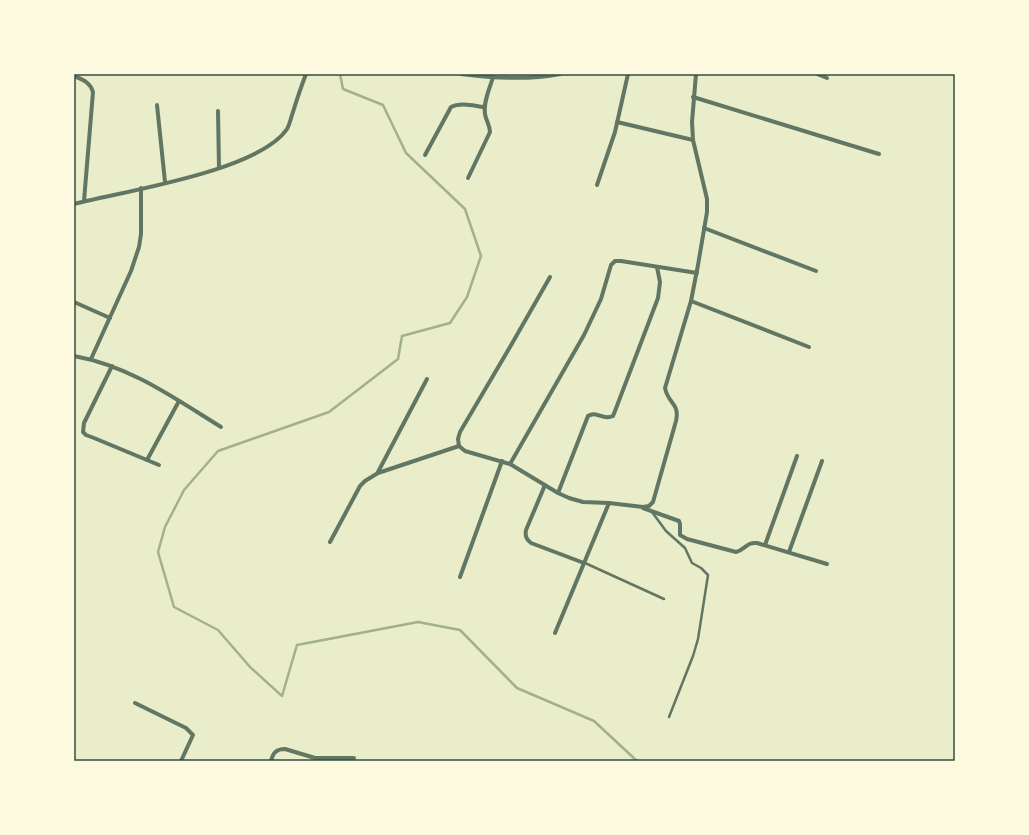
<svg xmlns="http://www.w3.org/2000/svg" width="1029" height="835" font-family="Commissioner,sans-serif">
<rect width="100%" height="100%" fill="#e9edc9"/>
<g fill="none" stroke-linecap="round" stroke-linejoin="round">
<path stroke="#a3b18a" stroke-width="2.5" d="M340,74L343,89L383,105L406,153L465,209L481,256L467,297L450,323L402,336L398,359L329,412L218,451L184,490L165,527L158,552L174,607L218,630L250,667L282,696L297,645L418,622L460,630L517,688L594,721L637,761"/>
<g stroke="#617663" stroke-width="2.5">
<path d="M652,512L666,531L685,548L692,563L701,568L708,575L698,639L693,656L669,717"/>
<path d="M585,563L664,599"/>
</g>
<g stroke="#617663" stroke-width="4">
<path d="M461,74C492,78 529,80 560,74"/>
<path d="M817,74L827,78"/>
<path d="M74,76C83,80 90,82 93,92L84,201"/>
<path d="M693,97L879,154"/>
<path d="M157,105L165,182"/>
<path d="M218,111L219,168"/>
<path d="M617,122L693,140"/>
<path d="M425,155L451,107C461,102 474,106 484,107"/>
<path d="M468,178L490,132C490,125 486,121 485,114C483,102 490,88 493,77"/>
<path d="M597,185L615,132L628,74"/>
<path d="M74,204C124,191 259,171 287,129C290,124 291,117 293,112C297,99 301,87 306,74"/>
<path d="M704,228L816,271"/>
<path d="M550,277L510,347L460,432L458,439L459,446L465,451L510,464L558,493L569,498L583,502L609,503L643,507L649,506L653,502L676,421C680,403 668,404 665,388L691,301L698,265L707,212V199L693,140L692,122L696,74"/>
<path d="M691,301L809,347"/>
<path d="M74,302L110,318"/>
<path d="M74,356C130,366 174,398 221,427"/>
<path d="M91,359L131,271L139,247L141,234V188"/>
<path d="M112,366L84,423L83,432L86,435L94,438L159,465"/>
<path d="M147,460L179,401"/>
<path d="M510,464L584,335L601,299L611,265L615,261H621L697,273"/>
<path d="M378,472L427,379"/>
<path d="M545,485L526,530C525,536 526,539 531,543L584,563"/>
<path d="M558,493L588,416C597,410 602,421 613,416L615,411L658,298L660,282L657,267"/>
<path d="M643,508L679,521L680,524V535L687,539L736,552C745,550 746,542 757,543L827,564"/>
<path d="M330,542L360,486L365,481L378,473L459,446"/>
<path d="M765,545L797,456"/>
<path d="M789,552L822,461"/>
<path d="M460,577L502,461"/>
<path d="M555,633L609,503"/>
<path d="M135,703L186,728L193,735L181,761"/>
<path d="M271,761C273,753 276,749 285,749L315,758H354"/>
</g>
</g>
<rect width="1029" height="835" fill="none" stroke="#fefae0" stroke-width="150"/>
<rect x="75" y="75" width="879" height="685" fill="none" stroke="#344e41" stroke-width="1.5"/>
</svg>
